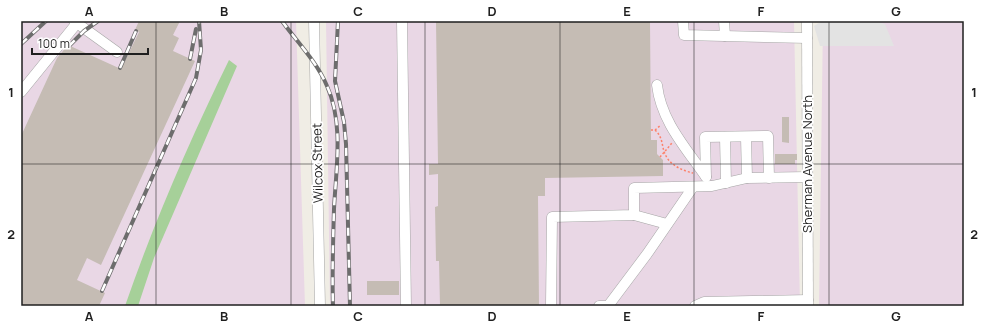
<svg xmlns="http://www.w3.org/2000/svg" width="985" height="327" font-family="Manrope,sans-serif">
<rect width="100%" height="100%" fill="#f0ede5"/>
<g fill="#e9d7e5">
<path d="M21,21H296L305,306H21Z"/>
<path d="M326,21H794L800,306H330Z"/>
<path d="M823,21H964V306H819Z"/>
</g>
<path fill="#a6d099" d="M229,60L237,66L154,258L138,306H125C154,222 190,140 229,60Z"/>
<path fill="#e3e3e3" d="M822,21H875L885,24L894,46H820L814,26Z"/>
<g fill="#c5bcb4">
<path d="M139,21H180L173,35L179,38L173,51L195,61L101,265L87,258L77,280L105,293L99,306H21V136L57,58L68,45L121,69L139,32L135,30Z"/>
<path d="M436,21H650L651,140H657V154L663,160V176L545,178V196H538L539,306H440L439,261H436L435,207L438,206V174L429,175V164H438Z"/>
<path d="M782,117H789V143L782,142Z"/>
<path d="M775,154H797V160H795V164H775Z"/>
<rect x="367" y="281" width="32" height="14"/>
</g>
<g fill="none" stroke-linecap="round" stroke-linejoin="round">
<g stroke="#a6a6a6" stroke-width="11">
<g id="minor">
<path d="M74,21L117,52"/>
<path d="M314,21L320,306"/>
<path d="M402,21L406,306"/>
<path d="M683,21L684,35L807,38"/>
<path d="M724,21L725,36"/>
<path d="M807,21L808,306"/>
<path d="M657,85C661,121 686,148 706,177"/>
<path d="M21,92L77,23"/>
<path d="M725,137L726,183"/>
<path d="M746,137L747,178"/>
<path d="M706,177L705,137L768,136L769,178"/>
<path d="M634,215L667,224"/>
<path d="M551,306L552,217L634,215V188L712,186L747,178L807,177"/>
<path d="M599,306H608L647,254L693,187"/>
<path d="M695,306L704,302L808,300"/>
</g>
</g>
<g stroke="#fd8069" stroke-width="1.5" stroke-dasharray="2 2" stroke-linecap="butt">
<path d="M651,130H655C664,138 661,147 666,156C671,166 684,171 693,173"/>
<path d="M655,130L661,125"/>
<path d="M660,157L672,143"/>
</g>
<use href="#minor" stroke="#fff" stroke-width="10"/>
<g stroke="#6d6d6d" stroke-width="4">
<g id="rail">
<path d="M282,21C297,42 317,62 327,86C344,124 336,168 334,209C333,241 332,274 333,306"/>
<path d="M338,21L335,81L344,122L346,144L350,306"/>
<path d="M21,44L46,21"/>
<path d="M69,46L84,31L98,21"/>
<path d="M190,59L196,29"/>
<path d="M120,68L136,31"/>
<path d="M102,291L196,78L201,50L199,21"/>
</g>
</g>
<use href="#rail" stroke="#fff" stroke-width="2.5" stroke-dasharray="8" stroke-linecap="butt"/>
</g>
<path fill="none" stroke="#1f1f1f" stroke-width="1" stroke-opacity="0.55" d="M156,21V306M291,21V306M425,21V306M560,21V306M694,21V306M829,21V306M21,164H964"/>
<g text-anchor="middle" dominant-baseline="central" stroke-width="3.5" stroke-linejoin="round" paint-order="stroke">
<g font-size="13" fill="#1f1f1f" stroke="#fff">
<text transform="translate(317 163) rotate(-91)">Wilcox Street</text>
<text transform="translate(807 164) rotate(-90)">Sherman Avenue North</text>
</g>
</g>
<rect width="985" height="327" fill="none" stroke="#ffffff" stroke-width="44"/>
<path d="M32 48v6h116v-6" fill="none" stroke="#1f1f1f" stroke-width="2"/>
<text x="38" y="48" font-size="12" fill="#1f1f1f" stroke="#ffffff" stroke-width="3" paint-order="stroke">100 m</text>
<rect x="22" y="22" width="941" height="283" fill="none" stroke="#1f1f1f" stroke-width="1.5"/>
<g font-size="13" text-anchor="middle" font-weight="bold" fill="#1f1f1f">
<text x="89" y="16">A</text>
<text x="224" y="16">B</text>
<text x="358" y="16">C</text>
<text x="492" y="16">D</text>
<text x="627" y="16">E</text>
<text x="761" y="16">F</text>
<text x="896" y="16">G</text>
<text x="11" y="97">1</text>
<text x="974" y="97">1</text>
<text x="11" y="239">2</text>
<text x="974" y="239">2</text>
<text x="89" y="321">A</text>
<text x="224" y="321">B</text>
<text x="358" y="321">C</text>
<text x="492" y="321">D</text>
<text x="627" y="321">E</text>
<text x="761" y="321">F</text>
<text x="896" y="321">G</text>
</g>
</svg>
